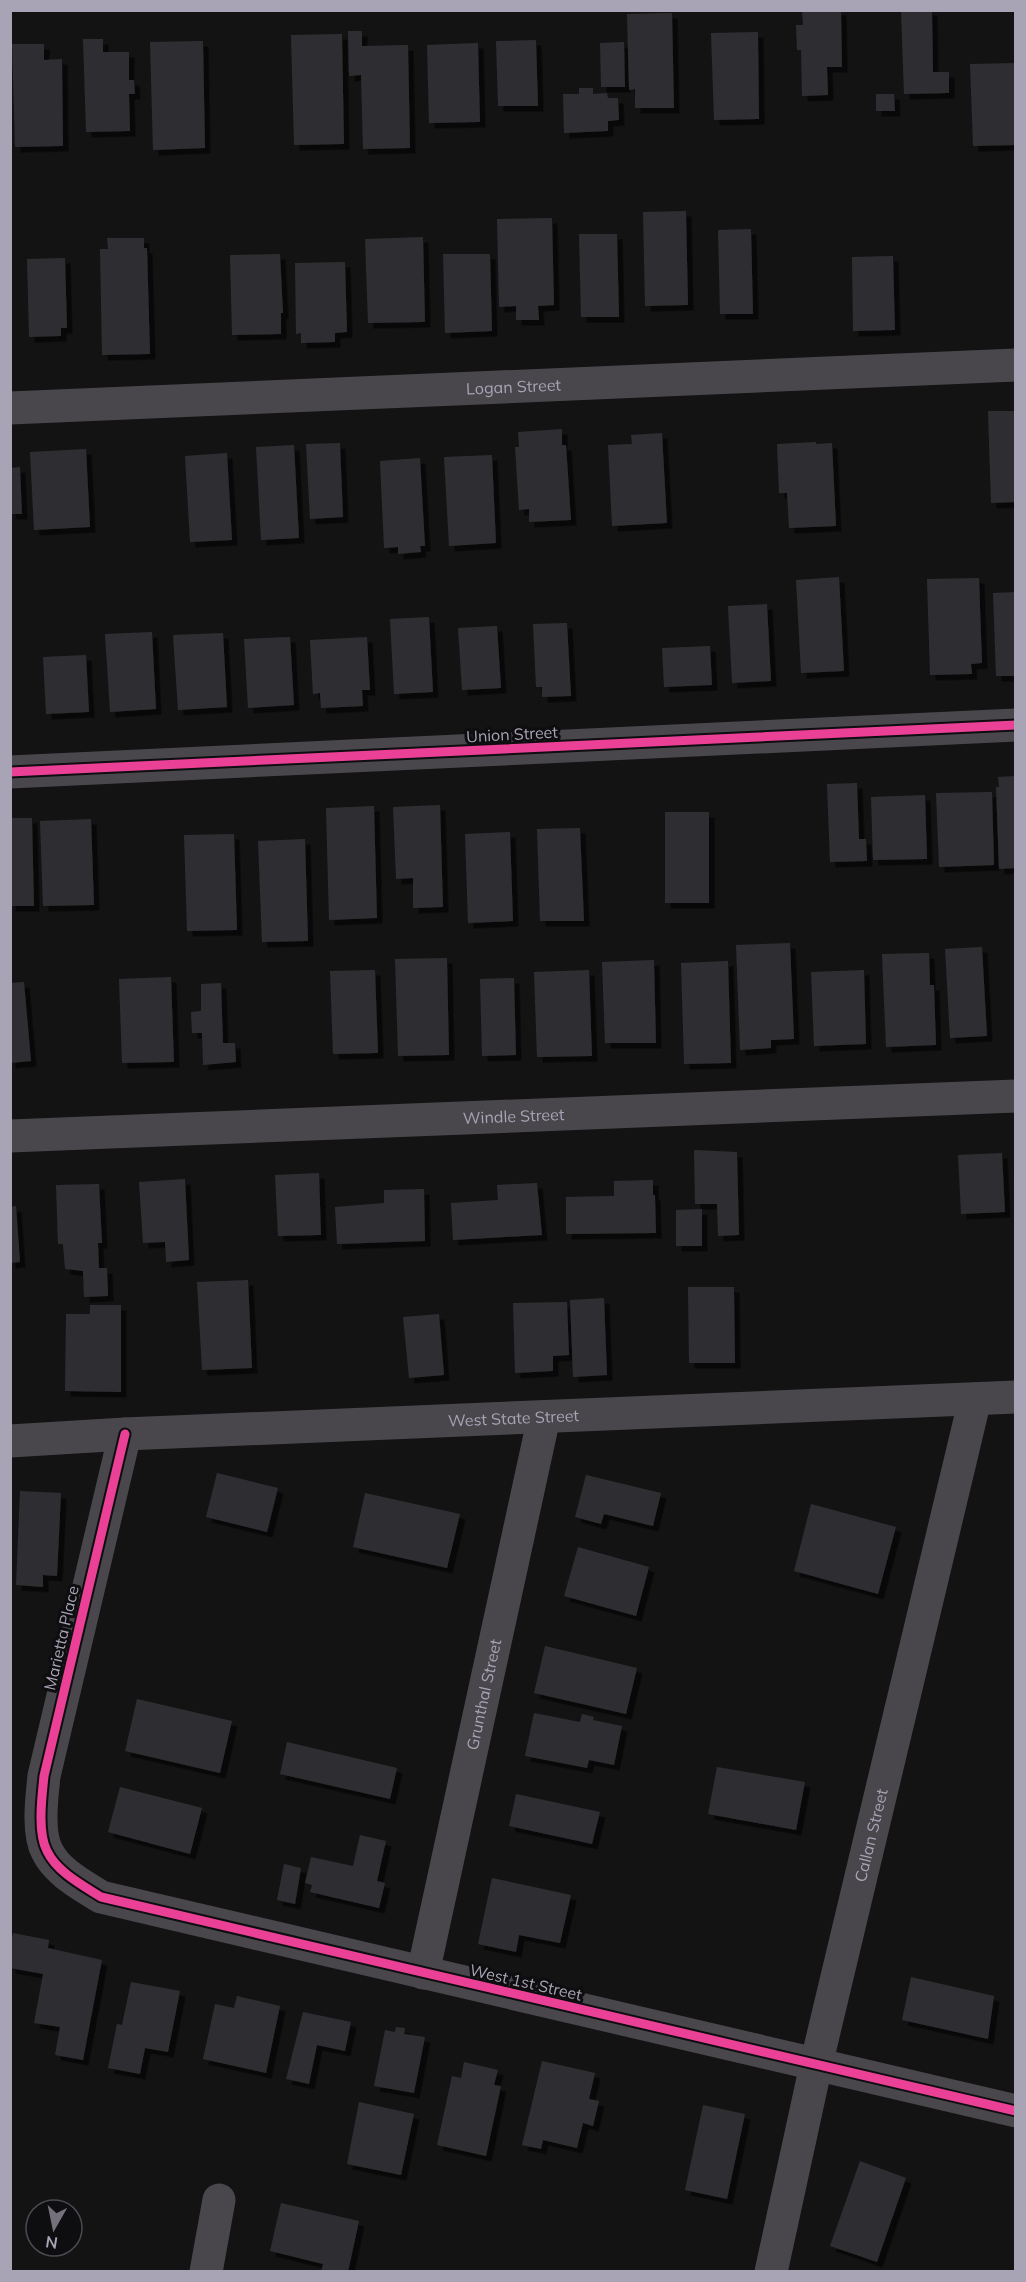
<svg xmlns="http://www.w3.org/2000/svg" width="1026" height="2282" font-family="Mulish,sans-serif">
<defs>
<filter id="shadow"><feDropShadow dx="5.5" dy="5.5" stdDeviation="0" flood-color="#0009"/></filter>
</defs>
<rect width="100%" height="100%" fill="#131313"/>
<g fill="#2f2f31" filter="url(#shadow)">
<path d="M802,10H841L842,67H827L828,95L802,96L801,50H797L796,25H803Z"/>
<path d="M901,10H932L933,72H949V93L904,94Z"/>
<path d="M672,13L674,108H635V89L629,90L627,14Z"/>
<path d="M348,31H362V46L408,45L410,148L363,149L361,75L349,76Z"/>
<path d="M758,32L759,119L714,120L711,33Z"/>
<path d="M342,34L344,144L294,145L291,35Z"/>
<path d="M83,39H103V52H129V80H134L135,94H129L130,131L86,132Z"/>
<path d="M536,40L538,106H498L496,41Z"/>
<path d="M203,41L205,148L153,150L150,42Z"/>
<path d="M624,42L625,87H601L600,43Z"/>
<path d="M478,43L480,122L429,123L427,45Z"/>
<path d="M12,44H44V60L62,59L63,146L15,147Z"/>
<path d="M1016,63V145L973,146L970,64Z"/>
<path d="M579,88H593V94L607,93L608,98H618L619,120L608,121V131L564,133L563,94H579Z"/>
<path d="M876,94H894L895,111H876Z"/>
<path d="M686,211L688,305L645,306L643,212Z"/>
<path d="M552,218L554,305L538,306L539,320H516V306L499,307L497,219Z"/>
<path d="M751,229L753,314H720L718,230Z"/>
<path d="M579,234H617L619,317H581Z"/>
<path d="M423,237L425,322L368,323L365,239Z"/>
<path d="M107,238H144V248H147L150,354L102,355L100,249H108Z"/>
<path d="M280,254L283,313H281V334L232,335L230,255Z"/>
<path d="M443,254H490L492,331L445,333Z"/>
<path d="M893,256L895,330L853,331L852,257Z"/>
<path d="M65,258L67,328H61V336L29,337L27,259Z"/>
<path d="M345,262L347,332L335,333V342L301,343V333L296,334L295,263Z"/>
<path d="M988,411H1016V502L991,503Z"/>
<path d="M562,429V445H566L571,520L529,522V509L519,510L515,447H519L518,432Z"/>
<path d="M662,433L667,523L612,526L608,445L632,444L631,435Z"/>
<path d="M816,442V444L832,443L836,526L789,528L787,493H779L777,444Z"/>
<path d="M340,443L343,517L310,519L306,444Z"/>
<path d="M294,445L299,538L261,540L256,447Z"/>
<path d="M86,449L90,527L34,530L30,452Z"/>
<path d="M227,453L232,540L190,542L185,456Z"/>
<path d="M492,455L496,543L449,546L444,457Z"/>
<path d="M420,458L425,546H420L421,552L398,554V547L384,548L380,461Z"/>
<path d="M20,467L22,514H10V468Z"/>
<path d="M839,577L844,671L801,673L796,580Z"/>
<path d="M979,578L982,663L971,664L972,674L930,675L927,579Z"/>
<path d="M1016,592V676H996L993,593Z"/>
<path d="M767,604L771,681L732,683L728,606Z"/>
<path d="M429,617L433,692L394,694L390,619Z"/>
<path d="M567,623L571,696L542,697V687H536L533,624Z"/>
<path d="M497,626L501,688L462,690L458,628Z"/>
<path d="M152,632L156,709L110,712L105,634Z"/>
<path d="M223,633L227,707L178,710L173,635Z"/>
<path d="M290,637L294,705L248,708L244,639Z"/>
<path d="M367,637L370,690H362L363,706L321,708L320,693L313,694L310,640Z"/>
<path d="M710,646L712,685L664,687L662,648Z"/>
<path d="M86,655L89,712L46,714L43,657Z"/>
<path d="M1016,776V868L999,869L996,787H999L998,777Z"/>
<path d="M857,783L859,839H866L867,861L830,862L827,784Z"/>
<path d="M992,792L994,865L939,867L936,793Z"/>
<path d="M925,795L927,859L873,860L871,797Z"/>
<path d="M440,805L443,907L413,908V878L396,879L393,807Z"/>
<path d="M374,806L377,918L329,920L326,808Z"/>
<rect x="665" y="812" width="44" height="91"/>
<path d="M10,818H32L34,906H10Z"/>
<path d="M91,819L94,905L43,906L40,821Z"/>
<path d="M580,828L584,921H540L537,829Z"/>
<path d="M510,832L513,921L468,923L465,834Z"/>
<path d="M234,834L237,930L187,931L184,835Z"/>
<path d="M305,839L308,941L262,942L258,841Z"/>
<path d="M790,943L794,1039L771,1040V1048L740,1050L736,945Z"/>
<path d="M982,947L987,1036L950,1038L945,949Z"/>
<path d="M929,953L930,985H934L936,1045L886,1047L882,954Z"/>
<path d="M447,958L449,1055L398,1056L395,959Z"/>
<path d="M654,960L656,1043H605L602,962Z"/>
<path d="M728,961L731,1063L684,1064L681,963Z"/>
<path d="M375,970L378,1053L333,1054L330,971Z"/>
<path d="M589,970L592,1056L537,1057L534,972Z"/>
<path d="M864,970L866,1044L814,1046L811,972Z"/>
<path d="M171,977L174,1062L122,1063L119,979Z"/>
<path d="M514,978L516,1055L482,1056L480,979Z"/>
<path d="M24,982L31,1061L10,1063V983Z"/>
<path d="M221,983L223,1043H235L236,1062L203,1065L202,1033H192L191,1012L201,1011V984Z"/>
<path d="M694,1150L737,1152L739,1235L718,1236L717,1204H695Z"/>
<path d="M1002,1153L1005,1212L961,1214L958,1155Z"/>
<path d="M319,1173L321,1235L278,1236L275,1175Z"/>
<path d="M185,1179L189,1260L166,1262L165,1242L143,1243L139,1182Z"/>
<path d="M653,1180V1195H655L656,1233L566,1234V1197L614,1196V1181Z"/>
<path d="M537,1183L542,1235L453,1240L451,1203L498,1200L497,1185Z"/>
<path d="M99,1184L102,1243H98L99,1268H107L108,1296L84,1297L83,1271L65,1269L63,1244H58L56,1185Z"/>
<path d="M424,1189L425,1241L337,1244L335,1207L384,1203V1190Z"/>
<path d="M16,1206L20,1262L10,1263V1207Z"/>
<path d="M702,1209V1246H676V1210Z"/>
<path d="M248,1280L252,1368L202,1370L197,1282Z"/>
<path d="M688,1287H734L735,1363H689Z"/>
<path d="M604,1298L607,1375L573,1377L570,1300Z"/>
<path d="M567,1302L569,1355L553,1356V1371L515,1373L513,1303Z"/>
<path d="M90,1305H121V1392L65,1391L66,1314H90Z"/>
<path d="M439,1314L444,1375L409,1378L403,1317Z"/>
<path d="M217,1473L278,1488L267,1532L206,1517Z"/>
<path d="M586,1475L661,1493L653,1526L604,1514L601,1524L575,1517Z"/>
<path d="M20,1491L61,1493L57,1576L43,1575V1587L16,1585Z"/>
<path d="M365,1493L460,1514L447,1568L353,1547Z"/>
<path d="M811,1504L896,1527L878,1594L794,1571Z"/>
<path d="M578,1547L649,1567L636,1616L564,1596Z"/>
<path d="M545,1646L637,1668L626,1714L534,1693Z"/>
<path d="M137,1699L232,1721L220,1773L125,1751Z"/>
<path d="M534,1713L580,1722L582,1714L594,1717L593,1720L622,1726L614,1765L589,1760L587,1768L525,1756Z"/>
<path d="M287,1742L397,1768L390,1799L280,1774Z"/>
<path d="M717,1767L805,1782L796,1830L708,1814Z"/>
<path d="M120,1787L202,1808L190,1854L108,1832Z"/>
<path d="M516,1794L600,1812L592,1844L509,1826Z"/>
<path d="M360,1835L386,1841L377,1881L385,1883L379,1908L310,1892L312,1885L305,1883L311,1857L353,1866Z"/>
<path d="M284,1864L301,1868L295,1904L277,1900Z"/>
<path d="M492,1878L571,1895L560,1943L519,1935L516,1952L478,1944Z"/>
<path d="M13,1933L49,1940L48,1948L102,1960L83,2060L55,2055L60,2027L34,2023L43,1974L10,1968V1947Z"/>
<path d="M911,1977L994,1996L988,2039L902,2020Z"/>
<path d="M131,1982L180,1991L168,2052L145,2048L140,2074L108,2068L117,2024L122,2025Z"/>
<path d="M237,1996L280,2006L266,2073L203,2059L215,2004L234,2008Z"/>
<path d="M303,2012L351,2022L345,2051L317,2045L309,2084L286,2079Z"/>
<path d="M396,2027L405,2028L404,2034L425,2037L414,2093L374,2086L385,2030L395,2032Z"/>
<path d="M542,2061L595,2073L589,2099L599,2101L593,2126L583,2123L577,2148L543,2140L541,2149L522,2145Z"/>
<path d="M464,2062L498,2070L494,2085L501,2086L486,2156L437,2145L452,2076L461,2078Z"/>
<path d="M359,2102L414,2114L401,2175L347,2164Z"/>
<path d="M703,2105L745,2114L727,2199L685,2190Z"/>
<path d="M860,2161L906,2178L877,2262L830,2246Z"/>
<path d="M281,2203L359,2221L348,2272H321L323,2264L270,2251Z"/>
</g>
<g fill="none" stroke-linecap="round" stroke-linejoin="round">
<g stroke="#49474c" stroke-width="33">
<path id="s1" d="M10,408L1016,365"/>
<path d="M10,772L1016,725"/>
<path id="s2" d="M10,1136L1016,1096"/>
<path d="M125,1434L44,1776C42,1796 37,1832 47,1851C57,1872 82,1885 101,1897L1016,2111"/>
<path id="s3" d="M10,1441L125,1434L1016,1397"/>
<path id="s4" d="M423,1973L544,1417"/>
<path d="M206,2272L219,2200"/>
<path id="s5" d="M771,2272L816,2065L975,1399"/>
</g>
<g stroke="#0e0d0f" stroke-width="13">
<g id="cycleway">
<path d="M10,772L1016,725"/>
<path d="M125,1434L44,1776C42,1796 37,1832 47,1851C57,1872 82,1885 101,1897L1016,2111"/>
</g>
</g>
<use href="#cycleway" stroke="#ea4096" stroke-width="9"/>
</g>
<g text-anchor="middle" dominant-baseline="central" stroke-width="6" stroke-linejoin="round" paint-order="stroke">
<g font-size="16" fill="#a8a3b5" stroke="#0e0d0f">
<text stroke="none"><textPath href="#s1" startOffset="504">Logan Street</textPath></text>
<text transform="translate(512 734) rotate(-3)">Union Street</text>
<text stroke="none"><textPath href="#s2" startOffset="504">Windle Street</textPath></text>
<text stroke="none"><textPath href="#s3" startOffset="504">West State Street</textPath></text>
<text transform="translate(61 1638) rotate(-77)">Marietta Place</text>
<text stroke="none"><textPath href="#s4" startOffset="285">Grunthal Street</textPath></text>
<text stroke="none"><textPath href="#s5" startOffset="448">Callan Street</textPath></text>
<text transform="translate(526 1982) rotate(13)">West 1st Street</text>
</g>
</g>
<rect width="1026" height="2282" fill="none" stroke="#a8a3b5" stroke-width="24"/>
<g transform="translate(54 2228) rotate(189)"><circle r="28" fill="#0e0d0f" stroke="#4c4951" stroke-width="1.5"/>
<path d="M0-4.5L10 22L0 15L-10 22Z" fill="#74717c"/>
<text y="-9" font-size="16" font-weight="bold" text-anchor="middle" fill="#a8a3b5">N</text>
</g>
</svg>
